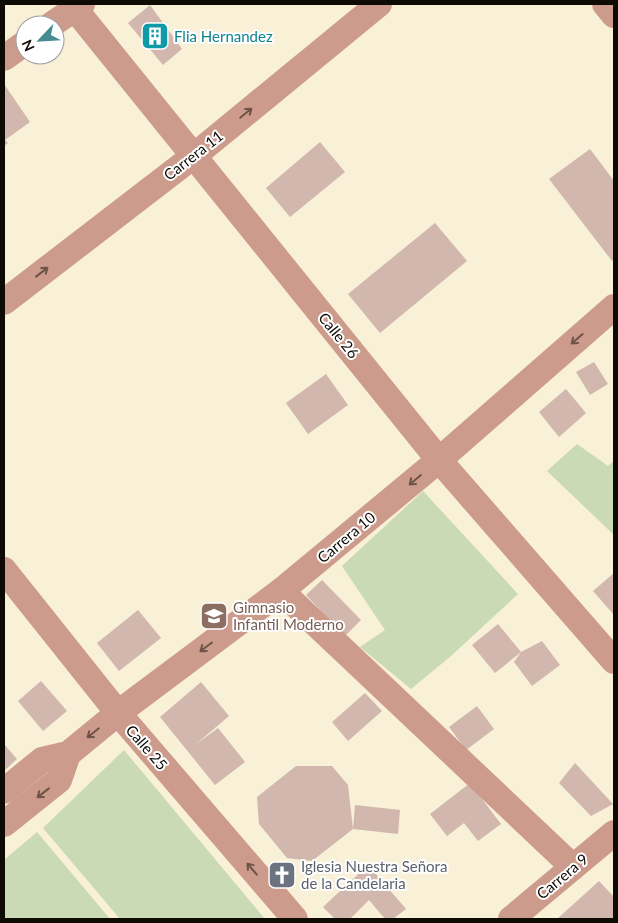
<svg xmlns="http://www.w3.org/2000/svg" width="618" height="923" font-family="Lato,sans-serif">
<rect width="100%" height="100%" fill="#f8f0d7"/>
<g fill="#c9dab5">
<path d="M577,444L608,466L614,461V535L547,471Z"/>
<path d="M423,491L518,594L451,656L411,689L360,647L385,630L342,566Z"/>
<path d="M124,750L265,919H120L43,828Z"/>
<path d="M37,832L110,919H4V860Z"/>
</g>
<g fill="#d1b7ad">
<path d="M150,5L182,49L163,65L128,23Z"/>
<path d="M4,84L30,122L5,140L8,143L4,146Z"/>
<path d="M320,142L345,172L290,217L266,188Z"/>
<path d="M590,149L614,181V259L612,261L549,179Z"/>
<path d="M435,223L467,261L380,333L348,294Z"/>
<path d="M594,362L608,384L590,395L576,372Z"/>
<path d="M326,374L348,405L308,434L286,403Z"/>
<path d="M566,389L586,413L559,437L539,412Z"/>
<path d="M614,573V615L593,591Z"/>
<path d="M322,580L361,620L345,636L306,595Z"/>
<path d="M138,610L161,638L119,671L97,643Z"/>
<path d="M498,624L521,652L542,641L560,665L532,686L514,662L521,652L495,673L472,645Z"/>
<path d="M41,681L67,711L43,731L18,701Z"/>
<path d="M201,682L229,716L195,745L218,728L245,762L215,785L160,717Z"/>
<path d="M365,693L382,711L348,741L332,722Z"/>
<path d="M477,706L494,729L466,750L449,727Z"/>
<path d="M4,744L17,759L4,771Z"/>
<path d="M575,763L613,804L591,816L559,783Z"/>
<path d="M296,766H332L348,785L353,829L312,861L287,858L259,824L257,797Z"/>
<path d="M470,783L501,824L478,841L464,823L447,836L430,814Z"/>
<path d="M355,805L400,810L398,834L353,829Z"/>
<path d="M368,865L406,909L393,919H385L369,900L350,919H335L323,907Z"/>
<path d="M599,881L614,897V919H557Z"/>
</g>
<g fill="none" stroke-linecap="round" stroke-linejoin="round">
<g stroke="#cc9b8b" stroke-width="26">
<path d="M71,4L439,460L614,661"/>
<path d="M605,4L614,15"/>
<path d="M51,25L82,4"/>
<path d="M4,58L25,43"/>
<path d="M4,302L195,155L379,4"/>
<path d="M4,570L118,713L295,919"/>
<path d="M281,591L573,867"/>
<path d="M4,791L42,760L68,754L118,713L281,591L439,460L614,307"/>
<path d="M4,824L59,780L68,754"/>
<path d="M511,919L614,833"/>
</g>
</g>
<defs><path id="oneway-shaft" d="M-6 0H5M1.5-3L5.5 0L1.5 3" fill="none" stroke-width="1.6" stroke-linecap="round" stroke-linejoin="round" transform="scale(1.25)"/></defs>
<g stroke="#6d5348">
<use href="#oneway-shaft" transform="translate(246 113) rotate(-39)"/>
<use href="#oneway-shaft" transform="translate(42 272) rotate(-38)"/>
<use href="#oneway-shaft" transform="translate(577 339) rotate(139)"/>
<use href="#oneway-shaft" transform="translate(415 480) rotate(140)"/>
<use href="#oneway-shaft" transform="translate(206 647) rotate(143)"/>
<use href="#oneway-shaft" transform="translate(93 733) rotate(141)"/>
<use href="#oneway-shaft" transform="translate(43 793) rotate(142)"/>
<use href="#oneway-shaft" transform="translate(252 869) rotate(-131)"/>
</g>
<defs>
<g id="building-square" transform="scale(1.4375)"><rect x="-9" y="-9" width="18" height="18" rx="4" fill="#0f9aa8" stroke="#fff"/><path d="M-4-6H4V6H1V3H-1V6H-4ZM-2.5-4.3h1.7v1.8h-1.7ZM.8-4.3h1.7v1.8H.8ZM-2.5-1h1.7V.8h-1.7ZM.8-1h1.7V.8H.8Z" fill="#fff"/></g>
<g id="school-square" transform="scale(1.4375)"><rect x="-9" y="-9" width="18" height="18" rx="4" fill="#8d6e63" stroke="#fff"/><path d="M0-5L7-2L0 1L-7-2ZM-4 1L0 2.5L4 1V4Q0 6-4 4Z" fill="#fff"/></g>
<g id="church-square" transform="scale(1.4375)"><rect x="-9" y="-9" width="18" height="18" rx="4" fill="#6b7280" stroke="#fff"/><path d="M-1.2-6h2.4v3.5h3.3v2.4h-3.3V6h-2.4V-.1h-3.3v-2.4h3.3Z" fill="#fff"/></g>
</defs>
<g fill-rule="evenodd">
<use href="#building-square" x="155" y="36"/>
<use href="#school-square" x="214" y="616"/>
<use href="#church-square" x="282" y="875"/>
</g>
<g text-anchor="middle" dominant-baseline="central" stroke-width="4" stroke-linejoin="round" paint-order="stroke">
<g font-size="15" fill="#0d838f" stroke="#fff" text-anchor="start">
<text x="174" y="36">Flia Hernandez</text>
</g>
<g font-size="15" fill="#0e0b05" stroke="#fff">
<text transform="translate(193 155) rotate(-38)">Carrera 11</text>
<text transform="translate(339 335) rotate(51)">Calle 26</text>
<text transform="translate(346 537) rotate(-40)">Carrera 10</text>
<text transform="translate(147 747) rotate(49)">Calle 25</text>
<text transform="translate(562 876) rotate(-40)">Carrera 9</text>
</g>
<g font-size="15" fill="#785e54" stroke="#fff" text-anchor="start">
<text x="233" y="607">Gimnasio<tspan x="233" dy="17">Infantil Moderno</tspan></text>
</g>
<g font-size="15" fill="#5b616d" stroke="#fff" text-anchor="start">
<text x="301" y="866">Iglesia Nuestra Señora<tspan x="301" dy="17">de la Candelaria</tspan></text>
</g>
</g>
<rect width="618" height="923" fill="none" stroke="#0e0b05" stroke-width="10"/>
<g transform="translate(40 40) rotate(245)"><circle r="24" fill="#ffffff" stroke="#9f9d9b"/>
<path d="M0-4L9 19L0 12L-9 19Z" fill="#448c91"/>
<text y="-8" font-size="14" font-weight="bold" text-anchor="middle" fill="#0e0b05">N</text>
</g>
</svg>
